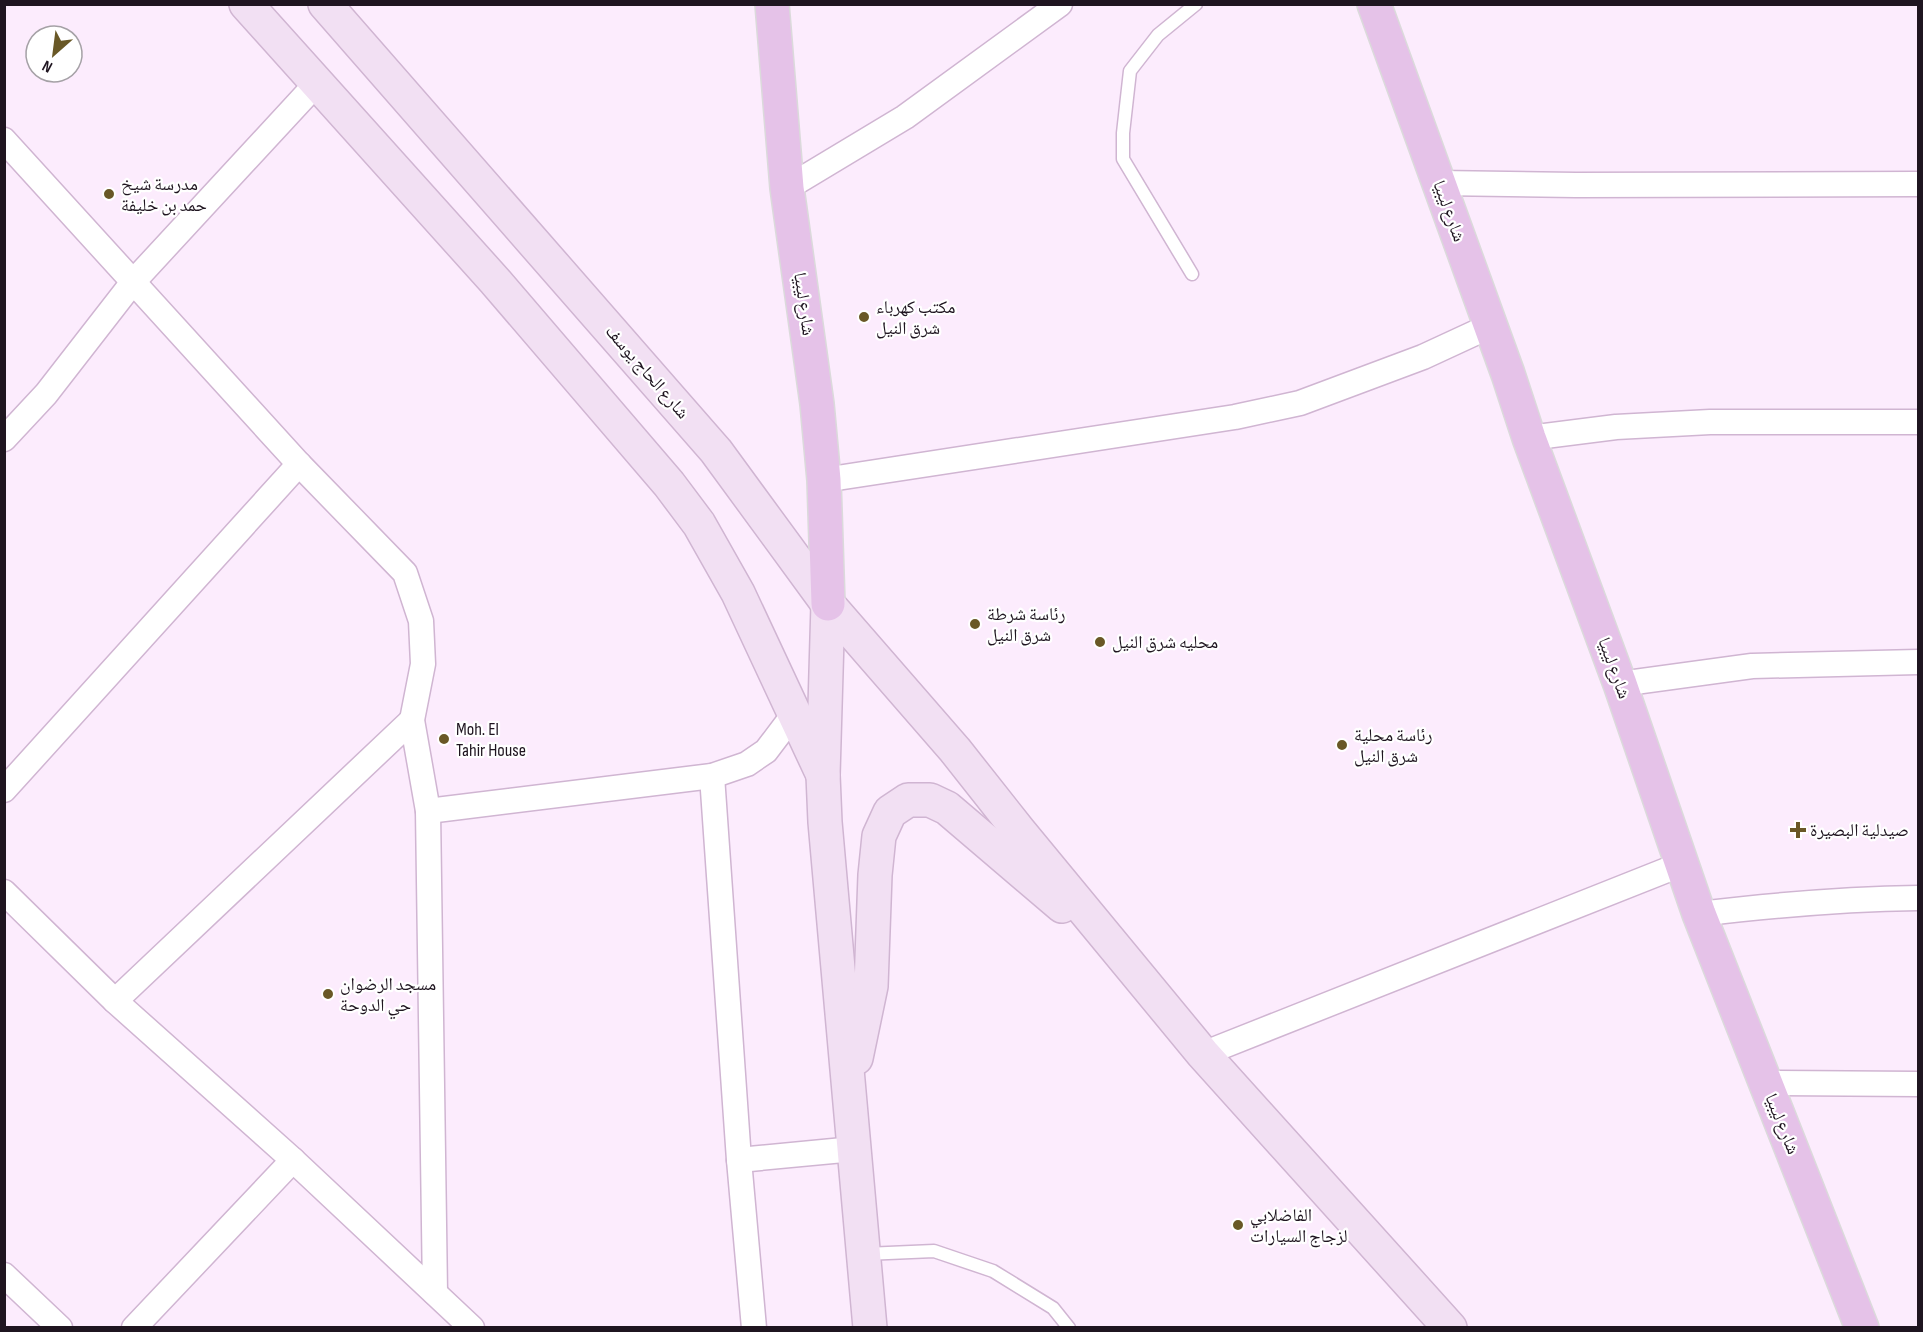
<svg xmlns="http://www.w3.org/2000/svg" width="1923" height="1332" font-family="'Sofia Sans Condensed','Noto Naskh Arabic',sans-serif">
<rect width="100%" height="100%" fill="#fcecfd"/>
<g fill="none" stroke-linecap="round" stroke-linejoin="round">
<g stroke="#d0b5d2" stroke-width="15">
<g id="lane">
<path d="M1192,274L1123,159V133L1130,71L1158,35L1196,4"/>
<path d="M865,1254L934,1251L993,1271L1053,1308L1069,1328"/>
</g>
</g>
<g stroke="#d0b5d2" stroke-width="27">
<g id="street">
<path d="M4,140L299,464L405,573L421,621L423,664L412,720L428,811L435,1293"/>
<path d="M1439,183L1576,185L1918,184"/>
<path d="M787,188L905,117L1060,4"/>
<path d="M1529,438L1616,427L1710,422H1918"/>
<path d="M4,439L46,394L133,282L316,84"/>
<path d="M824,480L1235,417L1300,403L1423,357L1490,326"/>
<path d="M1620,684L1752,666L1918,662"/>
<path d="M712,776L739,1160L754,1328"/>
<path d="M4,790L299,464"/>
<path d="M428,811L712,776L747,764L766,751L794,714"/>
<path d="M4,892L115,1001L293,1160L472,1328"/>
<path d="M1699,914C1774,905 1843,899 1918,898"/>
<path d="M115,1001L412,720"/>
<path d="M1203,1054L1682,864"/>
<path d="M1766,1083L1918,1084"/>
<path d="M739,1160L854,1149"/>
<path d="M4,1275L60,1328"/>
<path d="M134,1328L293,1160"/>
</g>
</g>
<g stroke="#d0b5d2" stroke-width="36">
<g id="secondary">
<path d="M246,4L495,281L669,484L699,524L738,593L823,775"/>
<path d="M325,4L716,451L828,604L955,750L1019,831L1203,1054L1450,1328"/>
<path d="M828,604L823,775L825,822L870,1328"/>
<path d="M856,1058L871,986L875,875L879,836L890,812L908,800H930L947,808L1062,906"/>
</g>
</g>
<g stroke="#dbdadb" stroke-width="36">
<g id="primary">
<path d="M772,4L787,188L817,404L824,480L828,604"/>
<path d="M1374,4L1508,374L1529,438L1620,684L1699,914L1862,1328"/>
</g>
</g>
<use href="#lane" stroke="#fff" stroke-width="12"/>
<use href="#street" stroke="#fff" stroke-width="24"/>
<use href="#secondary" stroke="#f2e0f3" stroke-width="33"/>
<use href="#primary" stroke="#e5c2e8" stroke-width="33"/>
</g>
<g fill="#695826" stroke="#fff" stroke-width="2">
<circle cx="109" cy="194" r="6"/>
<circle cx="864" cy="317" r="6"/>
<circle cx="975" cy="624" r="6"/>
<circle cx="1100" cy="642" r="6"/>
<circle cx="444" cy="739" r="6"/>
<circle cx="1342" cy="745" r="6"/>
<path d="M1795 821h6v6h6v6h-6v6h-6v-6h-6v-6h6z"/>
<circle cx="328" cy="994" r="6"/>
<circle cx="1238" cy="1225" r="6"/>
</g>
<g text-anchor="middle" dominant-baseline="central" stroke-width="4.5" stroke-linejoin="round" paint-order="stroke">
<g font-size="18" fill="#1f1520" stroke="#fff" text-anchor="start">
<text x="121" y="184">مدرسة شيخ<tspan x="121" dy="21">حمد بن خليفة</tspan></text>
<text x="876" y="307">مكتب كهرباء<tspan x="876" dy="21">شرق النيل</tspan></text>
<text x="987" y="614">رئاسة شرطة<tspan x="987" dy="21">شرق النيل</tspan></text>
<text x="1112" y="642">محليه شرق النيل</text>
<text x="456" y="729">Moh. El<tspan x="456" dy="21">Tahir House</tspan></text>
<text x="1354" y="735">رئاسة محلية<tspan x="1354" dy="21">شرق النيل</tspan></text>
<text x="1810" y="830">صيدلية البصيرة</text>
<text x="340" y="984">مسجد الرضوان<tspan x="340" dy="21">حي الدوحة</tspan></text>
<text x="1250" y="1215">الفاضلابي<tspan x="1250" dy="21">لزجاج السيارات</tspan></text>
</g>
<g font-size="18" fill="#1f1520" stroke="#fff">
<text transform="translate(1449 211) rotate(70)">شارع ليبيا</text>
<text transform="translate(804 304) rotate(82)">شارع ليبيا</text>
<text transform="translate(647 372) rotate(49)">شارع الحاج يوسف</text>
<text transform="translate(1614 668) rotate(70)">شارع ليبيا</text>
<text transform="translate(1782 1124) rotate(68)">شارع ليبيا</text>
</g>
</g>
<rect width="1923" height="1332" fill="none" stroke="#1f1520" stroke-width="12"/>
<g transform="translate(54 54) rotate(208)"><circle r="28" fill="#ffffff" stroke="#a5a1a6" stroke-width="1.5"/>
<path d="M0-4.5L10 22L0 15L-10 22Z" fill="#695826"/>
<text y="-9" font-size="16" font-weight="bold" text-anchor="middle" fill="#1f1520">N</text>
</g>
</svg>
